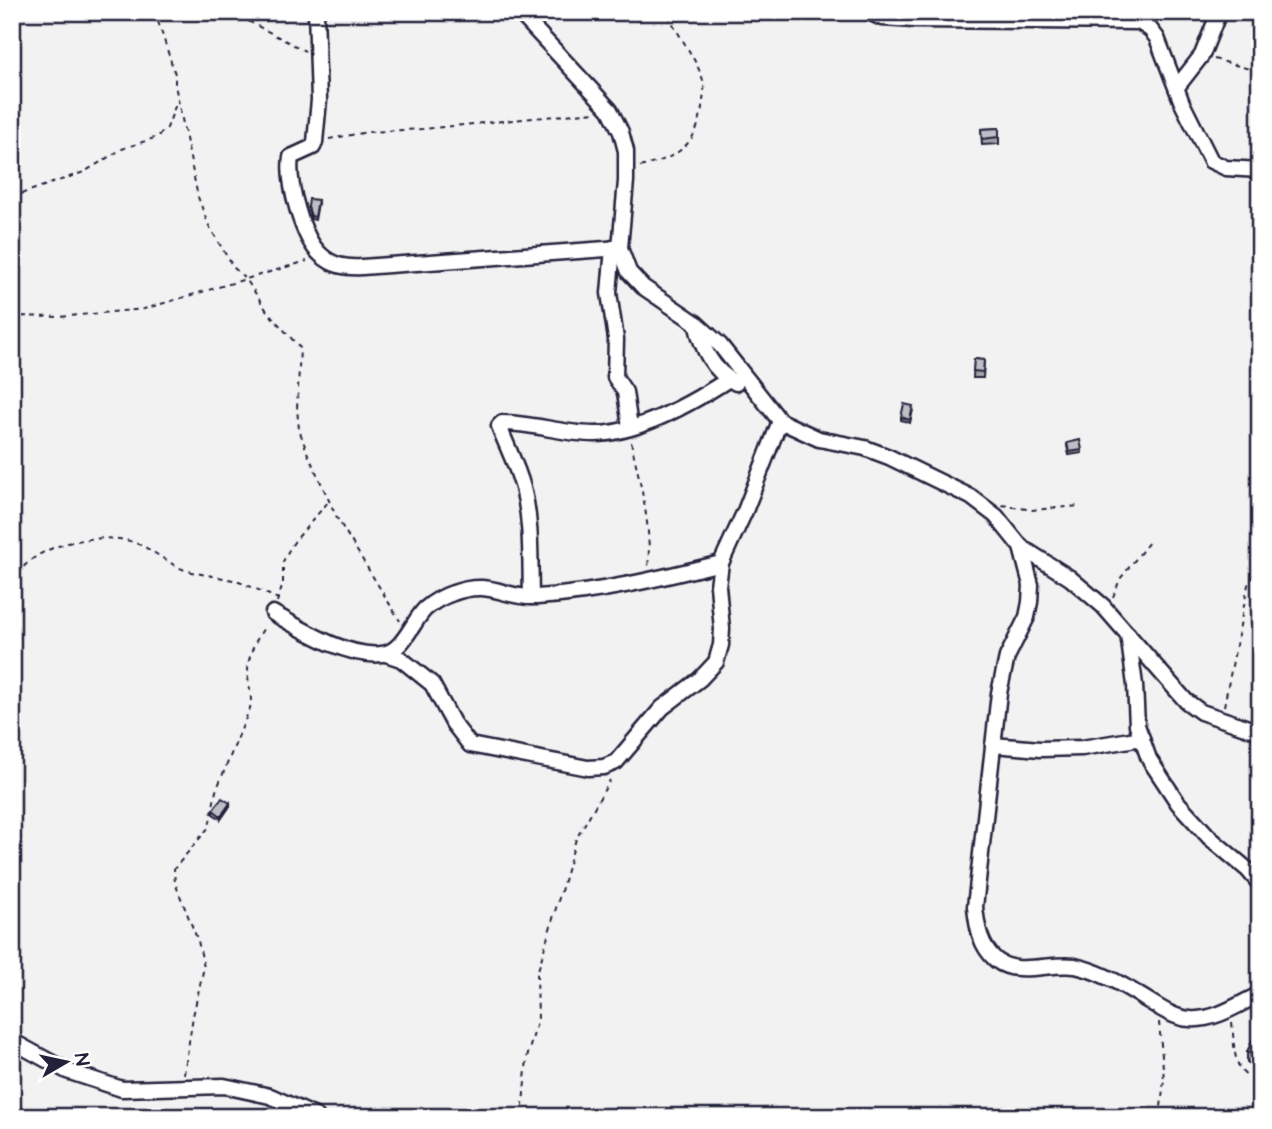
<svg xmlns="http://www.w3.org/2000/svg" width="1272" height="1129" font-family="'Architects Daughter',sans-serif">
<rect width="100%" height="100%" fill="#f2f2f3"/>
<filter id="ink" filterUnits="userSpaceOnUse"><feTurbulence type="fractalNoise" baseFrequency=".0143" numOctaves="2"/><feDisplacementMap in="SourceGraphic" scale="14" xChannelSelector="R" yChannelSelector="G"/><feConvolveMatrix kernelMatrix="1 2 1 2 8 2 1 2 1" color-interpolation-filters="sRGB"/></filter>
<g filter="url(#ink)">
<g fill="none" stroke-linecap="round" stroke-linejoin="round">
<g stroke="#22223b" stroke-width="19">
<g id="minor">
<path d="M316,12L319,100L315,142L313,147L291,157C287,182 302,238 321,255C333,266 346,268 362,267L620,248"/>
<path d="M519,12L610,110L621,132L626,151V181L620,248L629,272L643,287L696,323L720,345L780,421L819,439L865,448L889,457L971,497L996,516L1021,547L1031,585L1030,602L1027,617L1007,657L999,693L975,907C977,927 980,946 996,960C1017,977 1050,962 1075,966C1099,971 1122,984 1142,997C1157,1006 1173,1018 1190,1019C1215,1021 1239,1004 1260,994"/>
<path d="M869,12L882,18L914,20L1139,22L1150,29L1157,38L1182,103L1211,161L1226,168L1260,170"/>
<path d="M1177,87L1202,55L1219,12"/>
<path d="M613,248L609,293L616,339L615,377L625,392L630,427"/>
<path d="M696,323C702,348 712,371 736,383"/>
<path d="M1021,547L1070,578L1103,606L1186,701L1201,712L1260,732"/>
<path d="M531,597C530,561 532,523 523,488C517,466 507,447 499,426L502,423C533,423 563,434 594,434C638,434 692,403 729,379"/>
<path d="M273,613C303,630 347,658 382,654C403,652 412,622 425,609C433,602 444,596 453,593C492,579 504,599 537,597C599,593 661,578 721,563"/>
<path d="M1128,634L1135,685L1137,725L1149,759L1178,803L1210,838L1248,870L1260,884"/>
<path d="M386,654L401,659L432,684L453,723L470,745L588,768L604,767L616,762L662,708L700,679L716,662L721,645L722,629L718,586L721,563L745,511L780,421"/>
<path d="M993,745L1040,749L1082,748L1142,738"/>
<path d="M12,1041L67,1071L122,1089L224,1086L270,1096L317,1117"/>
</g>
</g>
<g stroke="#22223b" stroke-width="2" stroke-dasharray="5 5" stroke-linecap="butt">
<path d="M155,12L175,74V85L198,197L208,224L233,267L246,279L267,311L300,348L297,409L299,429L307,452L337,518L400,621"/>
<path d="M231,12L305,51"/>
<path d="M1214,59L1260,72"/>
<path d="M329,139L368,132L422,129L595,112"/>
<path d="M640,167C675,158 697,147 702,107C703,99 706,88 703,80C695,56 678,36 667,12"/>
<path d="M12,197L84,172L122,149L157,137L167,128L177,101"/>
<path d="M12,316L59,317L144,309L307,261"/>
<path d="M631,442C640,483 652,526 648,568"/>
<path d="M1002,505L1032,510L1079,506"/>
<path d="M12,594C14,588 16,579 19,573C38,542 107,530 138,544C155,551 168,564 185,570C201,575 217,576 233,580C248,585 263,592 278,599"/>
<path d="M1113,597L1120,579L1149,542"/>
<path d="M277,602L283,584V562L286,555L294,542L328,502"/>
<path d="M1224,706L1248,585L1260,565"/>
<path d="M1159,1022L1164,1079L1160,1117"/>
<path d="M1232,1023C1235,1045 1231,1077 1260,1081"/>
<path d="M184,1074L193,1016L204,967L198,941L175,883L174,869L209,827L216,791L250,708C253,696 248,686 248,674C247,656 256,640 265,626"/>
<path d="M522,1117L527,1057L538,1019L537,974L576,839L610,780"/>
</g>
<use href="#minor" stroke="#fff" stroke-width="14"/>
</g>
<g fill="#a3a3aa" stroke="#22223b" stroke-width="2">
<path d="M999,128V144L982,145L981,129Z"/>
<path d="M318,203L315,220L311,219L308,207Z"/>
<path d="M974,359L984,360L983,378H973Z"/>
<path d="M913,410L910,423L901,420V417Z"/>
<path d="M1067,446L1082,450V453L1069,455Z"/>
<path d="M230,806L221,819L213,814V810Z"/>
<path d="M1260,1025V1068L1247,1062V1052Z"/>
</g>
<path fill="#85858b" stroke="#22223b" stroke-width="2" d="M230,803V806L221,819V816Z"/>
<g fill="#bebec6" stroke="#22223b" stroke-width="2">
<path d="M999,128V137L982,139L981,129Z"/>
<path d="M309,199L318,200L315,217L311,216L308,207Z"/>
<path d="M974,359L984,360L983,372L973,371Z"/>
<path d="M904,404L913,406L910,420L901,417Z"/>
<path d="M1080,440L1082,450L1069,452L1067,443Z"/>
<path d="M222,798L230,803L221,816L213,810Z"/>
<path d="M1260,1025V1058L1247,1052Z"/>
</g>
</g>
<rect width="1272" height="1129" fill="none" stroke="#fff" stroke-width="42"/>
<rect x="21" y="21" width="1230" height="1087" fill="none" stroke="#22223b" stroke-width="2.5" filter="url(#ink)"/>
<g transform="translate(66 1062) rotate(81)" stroke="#ffffff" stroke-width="5" paint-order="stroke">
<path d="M0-5L12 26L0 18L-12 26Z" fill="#22223b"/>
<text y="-10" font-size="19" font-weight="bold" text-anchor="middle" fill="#22223b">N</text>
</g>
</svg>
